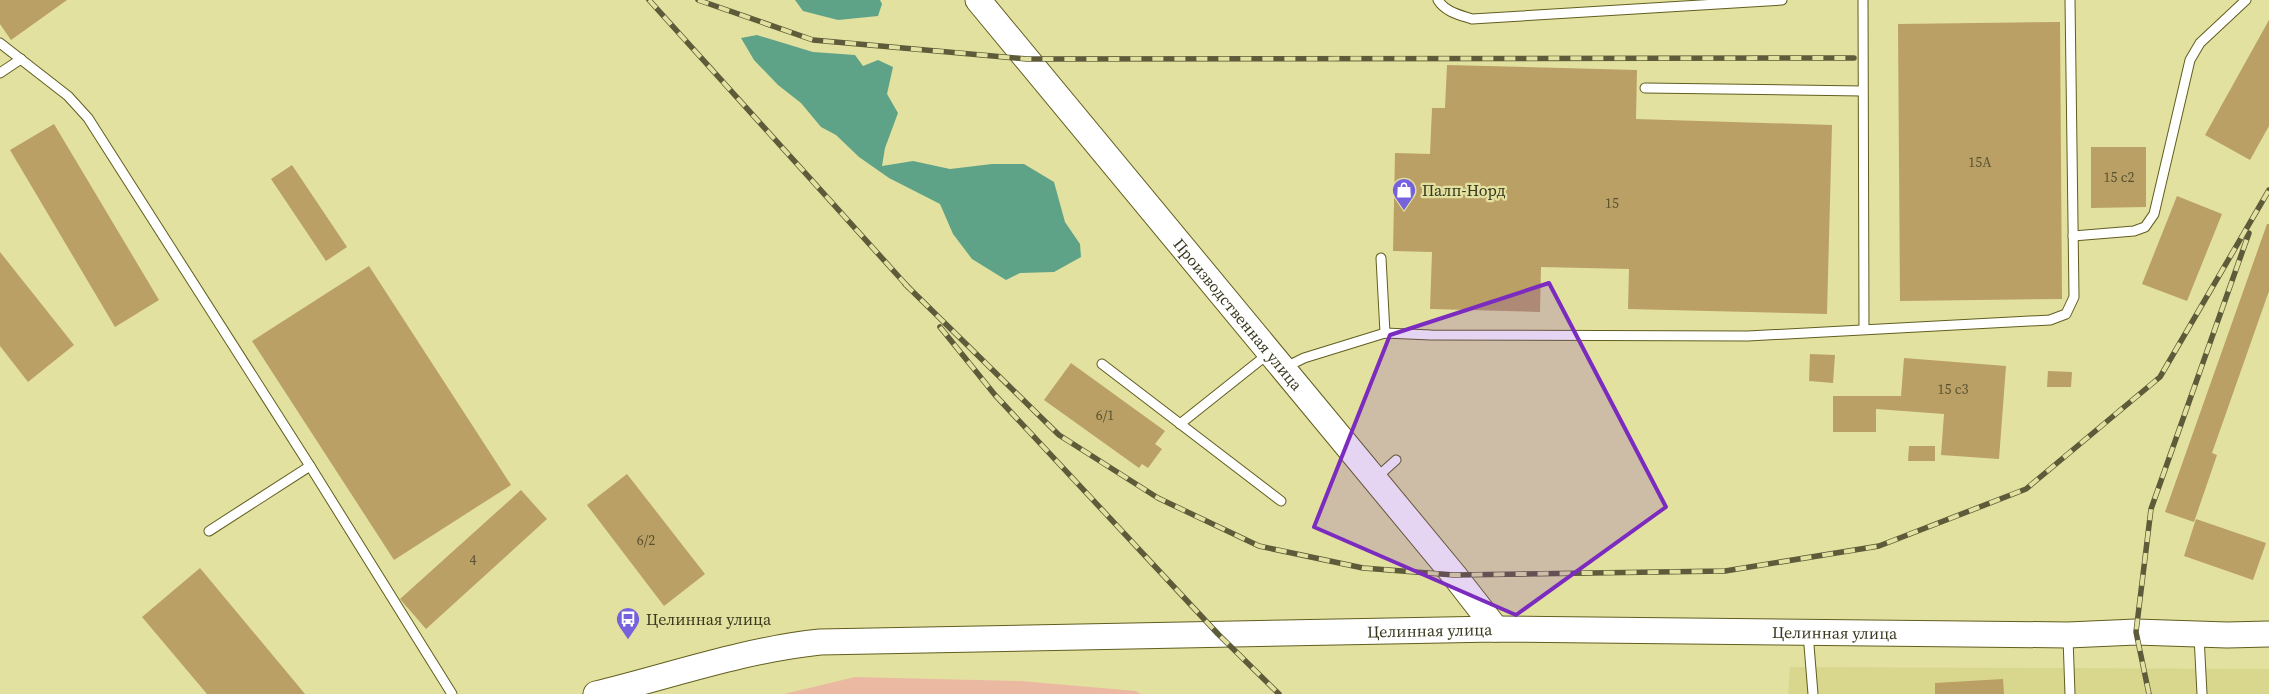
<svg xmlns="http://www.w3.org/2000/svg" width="2269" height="694" font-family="'Source Serif 4',serif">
<rect width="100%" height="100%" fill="#e3e1a0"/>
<path fill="#d9d68d" d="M1790,667L2269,669V694H1788Z"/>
<path fill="#ebb9a2" d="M855,677L1021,681L1136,691L1140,694H784Z"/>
<g fill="#5ea388">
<path d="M795,0H880L882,4L878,16L838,20L803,11Z"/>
<path d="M757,35L813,52L855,55L863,66L878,60L893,67L887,94L898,113L885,148L882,166L913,161L950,169L992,164H1024L1054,182L1065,222L1080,244L1081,257L1054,272L1020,273L1006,280L972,259L953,234L940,204L889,178L859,157L836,135L821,127L801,103L778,85L754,60L741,38Z"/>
</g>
<g fill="#baa065">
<path d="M0,0H67L11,40L0,24Z"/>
<path d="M2269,20V126L2250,160L2205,135Z"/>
<path d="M2060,22L2062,299L1900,301L1898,24Z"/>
<path d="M1447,65L1637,70L1636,119L1832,125L1827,314L1628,309L1629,269L1541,267L1540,312L1430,309L1432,252L1393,251L1395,153L1430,154L1432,108H1445Z"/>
<path d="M54,124L159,300L115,327L10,150Z"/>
<path d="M2091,147H2146V207L2091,208Z"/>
<path d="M292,165L347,247L326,261L271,179Z"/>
<path d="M2177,196L2222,214L2187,301L2142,284Z"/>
<path d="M2267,224H2269V291L2212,453L2217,455L2194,522L2165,512Z"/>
<path d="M0,252L74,345L28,382L0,346Z"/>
<path d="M369,266L511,485L394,560L252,341Z"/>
<path d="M1810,354L1835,355L1833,383L1809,381Z"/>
<path d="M1904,358L2006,366L1999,459L1941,455L1944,414L1876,409V432H1833V396H1901Z"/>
<path d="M1071,363L1165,431L1155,444L1162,449L1148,468L1142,464L1139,468L1044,400Z"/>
<path d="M2048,371L2072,372L2071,387H2047Z"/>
<path d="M1909,446H1935V461H1908Z"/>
<path d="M627,474L705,574L664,606L587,505Z"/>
<path d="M521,490L547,519L426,629L400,599Z"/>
<path d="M2196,519L2266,543L2253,580L2184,556Z"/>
<path d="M200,568L305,694H207L142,617Z"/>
<path d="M2003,679L2004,694H1935V683Z"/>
</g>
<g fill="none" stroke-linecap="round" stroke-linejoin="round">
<g stroke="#615e1f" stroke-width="11">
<g id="lane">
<path d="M1438,0C1445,12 1460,15 1472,19L1782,0"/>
<path d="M1863,0L1864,329"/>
<path d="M0,43L68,96L88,118L310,466L452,694"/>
<path d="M0,73L21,59"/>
<path d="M1645,88L1862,91"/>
<path d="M2073,236L2134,231L2145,227L2154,214L2190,60L2200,43L2246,0"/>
<path d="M1381,258L1385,333"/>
<path d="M1102,364L1281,501"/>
<path d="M1284,368L1304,358L1385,333L1431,335L1748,336L2050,320L2066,314L2074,297L2070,0"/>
<path d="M1180,424L1268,354"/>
<path d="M1376,478L1396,460"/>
<path d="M209,531L310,466"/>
<path d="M1808,633L1813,694"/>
<path d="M2199,636L2202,694"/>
<path d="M2068,638L2070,694"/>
</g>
</g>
<g stroke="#615e1f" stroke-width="27">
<g id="secondary">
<path id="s1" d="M978,0L1454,575L1496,629"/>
<path id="s2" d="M596,694C670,676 743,650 820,642L1496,629L2068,635L2136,632L2227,635L2269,634"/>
</g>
</g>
<use href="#lane" stroke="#fff" stroke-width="9"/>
<use href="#secondary" stroke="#fff" stroke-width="25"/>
<g stroke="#5d5b39" stroke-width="5.5">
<g id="rail">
<path d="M649,0L909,288"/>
<path d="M698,0L813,40L1027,59L1854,58"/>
<path d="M905,284L1059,435L1158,498L1259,546L1363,568L1454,575L1725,571L1879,546L2026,489L2160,377L2269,190"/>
<path d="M940,327L995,395L1218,634L1279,694"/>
<path d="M2149,694L2136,632L2151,509L2249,233"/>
</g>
</g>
<use href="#rail" stroke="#e3e1a0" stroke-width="4" stroke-dasharray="11" stroke-linecap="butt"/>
</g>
<path fill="#7b2cbf" fill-opacity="0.2" stroke="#7b2cbf" stroke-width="4" stroke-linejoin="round" d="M1549,283L1666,507L1516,615L1314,527L1390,335Z"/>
<defs>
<g id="shop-pin" transform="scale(1.25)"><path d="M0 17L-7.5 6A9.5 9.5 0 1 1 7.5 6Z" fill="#7662dd" stroke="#e3e1a0"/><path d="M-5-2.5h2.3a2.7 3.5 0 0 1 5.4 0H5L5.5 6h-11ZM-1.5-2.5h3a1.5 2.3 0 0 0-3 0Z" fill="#fff"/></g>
<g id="bus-pin" transform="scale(1.25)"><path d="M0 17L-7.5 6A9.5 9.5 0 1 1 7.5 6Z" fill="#7662dd" stroke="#e3e1a0"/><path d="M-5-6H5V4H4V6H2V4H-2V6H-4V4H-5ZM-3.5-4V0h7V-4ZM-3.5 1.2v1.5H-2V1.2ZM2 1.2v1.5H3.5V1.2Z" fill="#fff"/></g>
</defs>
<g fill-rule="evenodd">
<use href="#shop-pin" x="1404" y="190"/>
<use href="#bus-pin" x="628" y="619"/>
</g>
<g text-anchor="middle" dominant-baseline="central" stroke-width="4.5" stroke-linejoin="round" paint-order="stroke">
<g font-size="14" fill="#595230">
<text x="1980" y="162">15А</text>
<text x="2119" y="177">15 с2</text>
<text x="1612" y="203">15</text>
<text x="1953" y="389">15 с3</text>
<text x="1105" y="415">6/1</text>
<text x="646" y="540">6/2</text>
<text x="473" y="560">4</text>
</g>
<g font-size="16" fill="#39381e" stroke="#e3e1a0" text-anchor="start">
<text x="1422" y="190">Палп-Норд</text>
<text x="646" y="619">Целинная улица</text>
</g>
<g font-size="16" fill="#39381e" stroke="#e3e1a0">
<text stroke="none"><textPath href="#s1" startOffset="408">Производственная улица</textPath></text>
<text stroke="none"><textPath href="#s2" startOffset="840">Целинная улица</textPath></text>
<text stroke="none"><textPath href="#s2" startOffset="1245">Целинная улица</textPath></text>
</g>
</g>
</svg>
